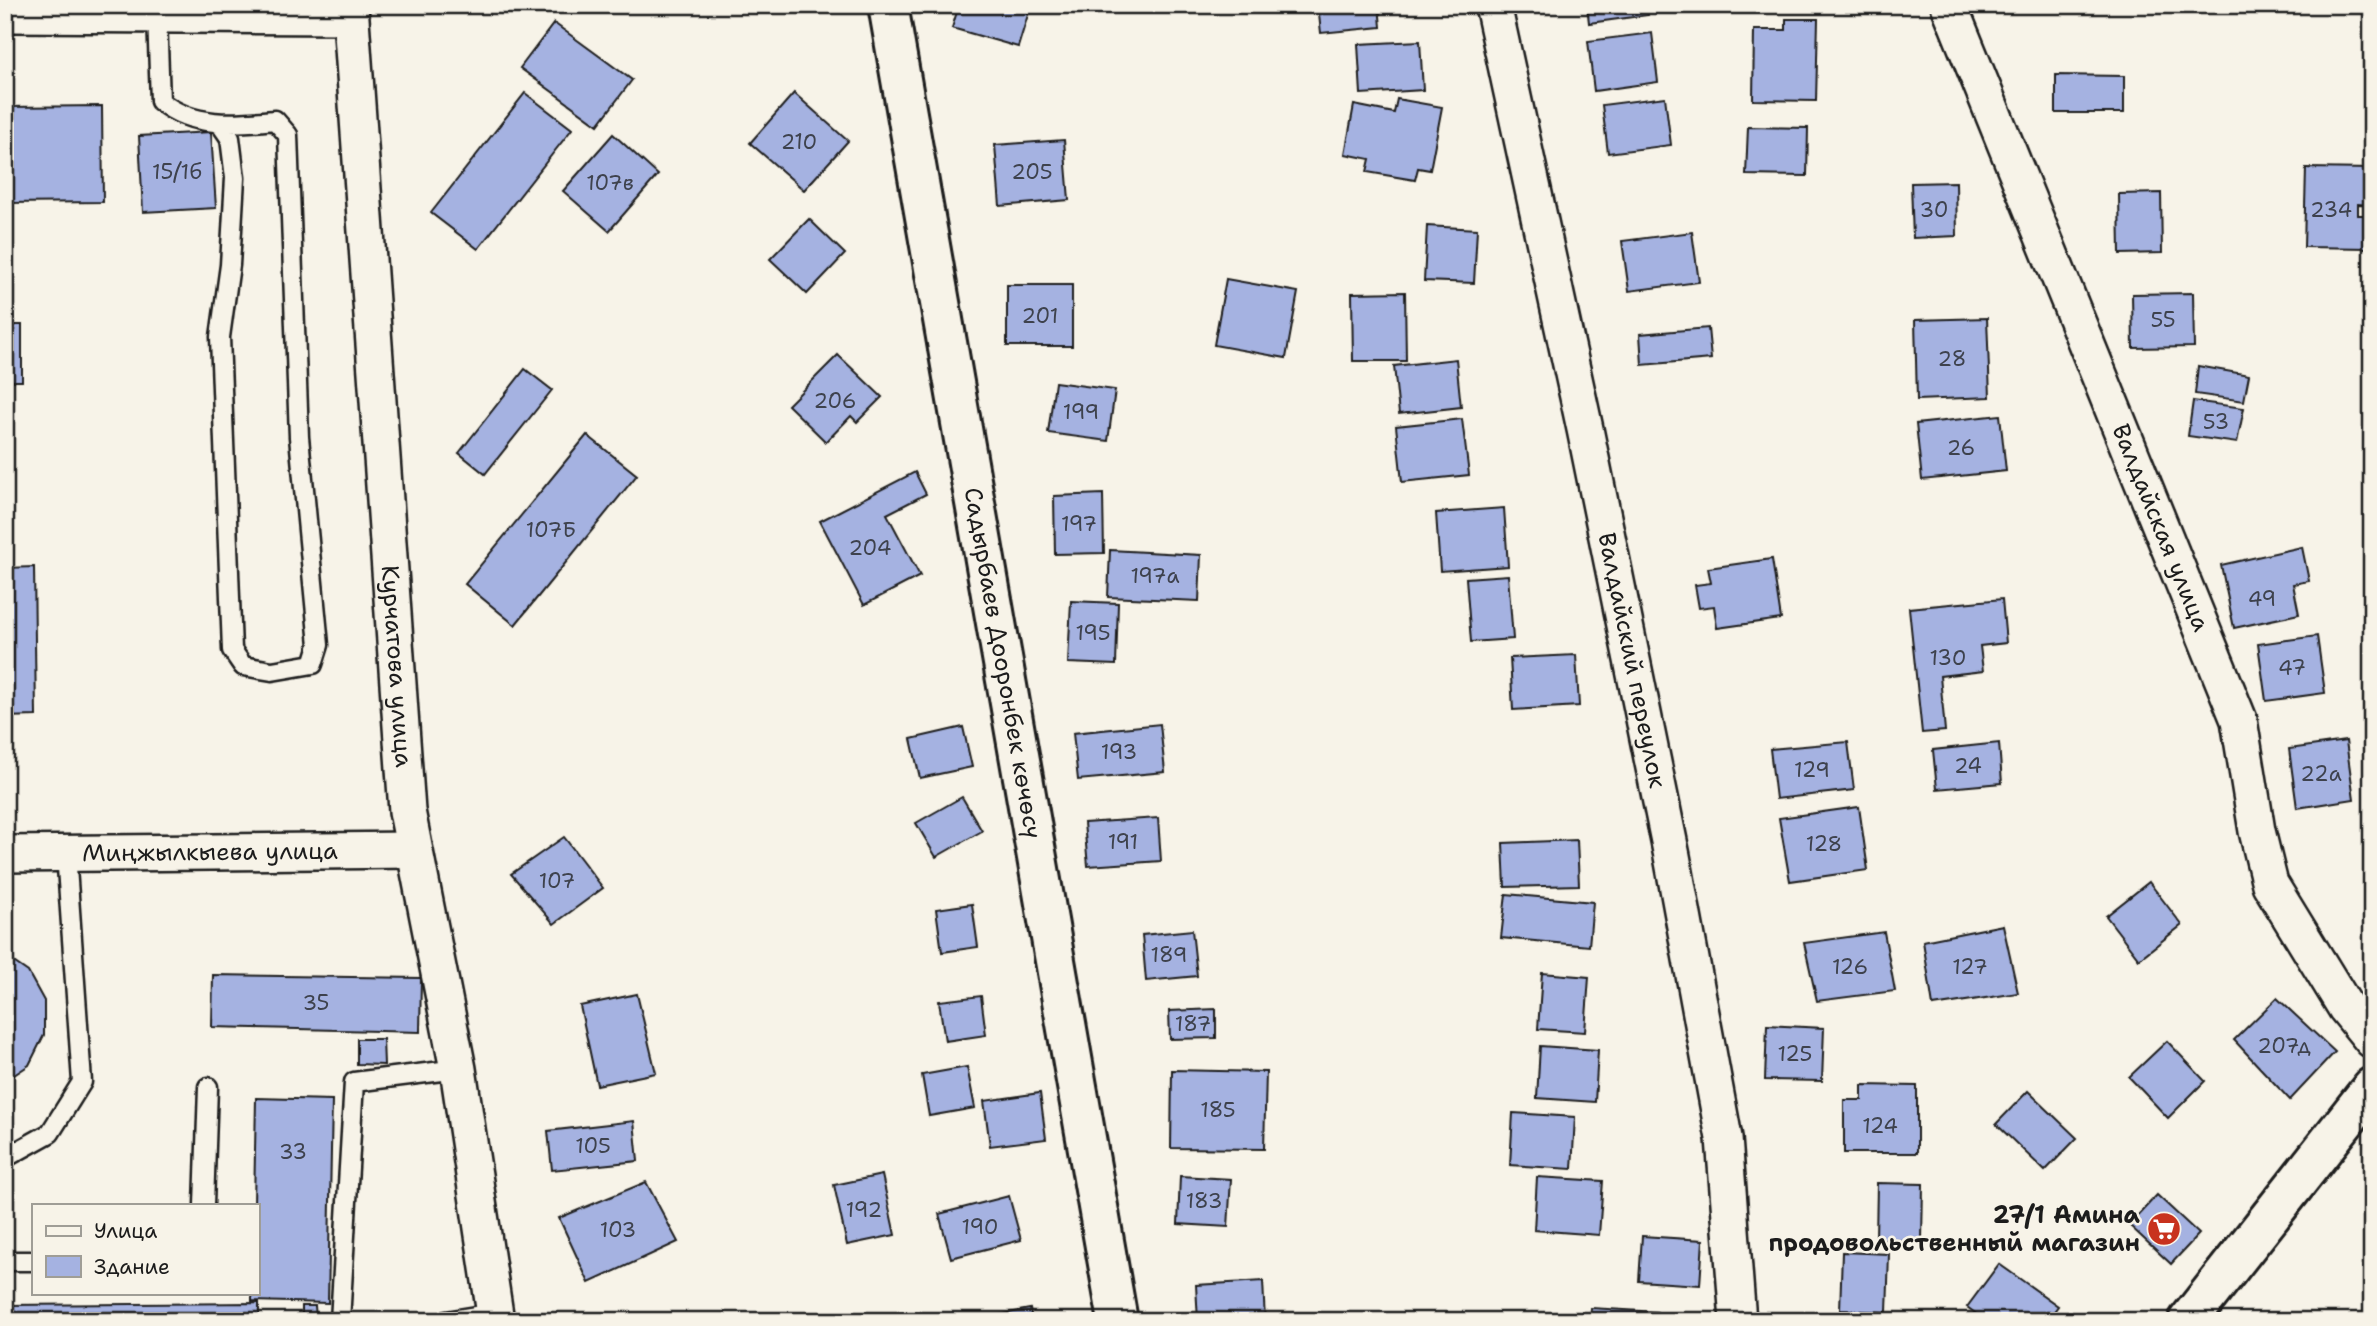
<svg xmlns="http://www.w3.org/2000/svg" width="2377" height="1326" font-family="'Shantell Sans',sans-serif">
<rect width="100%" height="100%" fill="#f7f3e8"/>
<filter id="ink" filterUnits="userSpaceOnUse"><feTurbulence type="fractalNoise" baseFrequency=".0143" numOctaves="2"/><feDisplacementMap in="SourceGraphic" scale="14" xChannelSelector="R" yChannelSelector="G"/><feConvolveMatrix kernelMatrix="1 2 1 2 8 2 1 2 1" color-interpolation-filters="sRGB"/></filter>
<g filter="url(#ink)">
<g fill="#a5b2e1" stroke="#1c1c1c" stroke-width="2">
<path d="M959,5H1031L1018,47L952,28Z"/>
<path d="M1318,5H1379L1381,27L1321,33Z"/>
<path d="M1587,5H1646L1648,15L1589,23Z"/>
<path d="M1786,19H1818L1816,101L1753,100L1754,30H1786Z"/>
<path d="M554,23L632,80L598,125L520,68Z"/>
<path d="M1652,33L1658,82L1594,91L1588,41Z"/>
<path d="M1420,41L1423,90L1361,94L1358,44Z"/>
<path d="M2056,75L2124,76V113H2056Z"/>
<path d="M525,93L572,129L478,249L431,213Z"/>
<path d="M794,93L848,141L804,190L750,143Z"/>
<path d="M1665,97L1671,145L1608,153L1602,105Z"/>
<path d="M1397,99L1442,107L1430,170L1418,168L1415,180L1367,172L1370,159L1345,154L1354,105L1394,113Z"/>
<path d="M102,106L103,202L5,203V107Z"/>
<path d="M1748,127L1808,128L1807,176L1746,175Z"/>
<path d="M211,132L216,208L143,212L139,136Z"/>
<path d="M613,134L658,175L609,231L563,191Z"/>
<path d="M1064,140L1069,200L1000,206L995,145Z"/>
<path d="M2306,168L2372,169V205L2358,204V215H2370L2369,248L2304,247Z"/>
<path d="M1956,182L1957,236L1913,238L1911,183Z"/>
<path d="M2161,193L2162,253L2120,254L2119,194Z"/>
<path d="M809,219L845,254L807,294L770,259Z"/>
<path d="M1427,226L1477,229L1474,283L1424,281Z"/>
<path d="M1692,232L1699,282L1629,291L1622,241Z"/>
<path d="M1226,279L1298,292L1286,358L1214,345Z"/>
<rect x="1007" y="285" width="65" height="61"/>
<path d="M1405,292L1406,361H1353L1352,293Z"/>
<path d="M2193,293L2194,347L2133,348L2132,294Z"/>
<path d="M1987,318L1990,397L1917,400L1915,320Z"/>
<rect x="5" y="325" width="17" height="56"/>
<path d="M1708,328L1711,359L1642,365L1640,334Z"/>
<path d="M838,355L882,397L857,422L851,416L826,442L788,405Z"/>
<path d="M1456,359L1461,407L1399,414L1394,366Z"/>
<path d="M2198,366L2249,375L2244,401L2195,394Z"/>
<path d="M525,369L552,390L485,474L459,453Z"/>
<path d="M1055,382L1115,390L1108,441L1048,433Z"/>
<path d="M2193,401L2244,408L2237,443L2188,436Z"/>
<path d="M2000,415L2006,471L1922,480L1916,424Z"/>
<path d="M1462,419L1469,475L1402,482L1396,426Z"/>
<path d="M587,435L637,475L515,625L465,584Z"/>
<path d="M915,472L926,494L887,514L920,576L864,605L820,521Z"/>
<path d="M1103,494L1104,553L1055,554L1054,496Z"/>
<path d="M1504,508L1508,566L1440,571L1436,513Z"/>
<path d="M2302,547L2309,581L2293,584L2299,614L2234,628L2221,565Z"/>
<path d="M1110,550L1201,555L1199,601L1108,597Z"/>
<path d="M1772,559L1781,619L1717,628L1714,606L1699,608L1695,585L1711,583L1708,568Z"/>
<path d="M34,567L36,716L5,717V568Z"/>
<path d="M1508,575L1513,639L1471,642L1466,578Z"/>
<path d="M2002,599L2006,643L1980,646L1983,671L1940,676L1945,731L1922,733L1909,608Z"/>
<path d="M1071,601L1118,603L1116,665L1068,663Z"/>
<path d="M2317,636L2325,693L2266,701L2258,644Z"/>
<path d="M1576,655L1579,706L1513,710L1510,658Z"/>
<path d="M1160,724L1165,772L1078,780L1073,733Z"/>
<path d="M963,727L972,767L920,778L911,739Z"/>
<path d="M2346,741L2354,799L2297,808L2289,749Z"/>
<path d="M1848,742L1854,790L1776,799L1770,749Z"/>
<path d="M1999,743L2002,783L1937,789L1933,750Z"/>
<path d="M962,797L982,831L936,857L916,823Z"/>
<path d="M1859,807L1868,870L1790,881L1779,818Z"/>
<path d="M1158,818L1161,861L1088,866L1084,823Z"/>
<path d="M564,837L603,888L554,924L511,874Z"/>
<path d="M1577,840L1579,885L1505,887L1503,843Z"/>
<path d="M2149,882L2182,925L2139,959L2106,916Z"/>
<path d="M1506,894L1593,902L1589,946L1501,938Z"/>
<path d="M972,904L978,947L942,952L936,909Z"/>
<path d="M2003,925L2018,993L1933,1006L1923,941Z"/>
<path d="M1192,930L1197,976L1146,981L1142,935Z"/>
<path d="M1884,932L1895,991L1817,1001L1804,943Z"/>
<path d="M5,956L28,972L44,1001V1035L29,1065L5,1081Z"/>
<path d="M1542,973L1589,977L1585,1032L1538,1029Z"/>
<path d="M213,975L421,978L420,1032L212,1027Z"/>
<path d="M637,994L656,1073L597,1085L580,1006Z"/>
<path d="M981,996L986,1035L945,1041L939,1001Z"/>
<path d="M2277,998L2335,1052L2290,1100L2234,1040Z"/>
<path d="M1216,1009V1038L1170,1039L1169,1011Z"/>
<path d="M1767,1025L1824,1028L1822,1081L1765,1080Z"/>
<path d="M357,1039H383L384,1065L357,1064Z"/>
<path d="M2167,1041L2205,1081L2168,1118L2129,1077Z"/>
<path d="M1540,1046L1598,1050L1595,1102L1537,1098Z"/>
<path d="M967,1067L975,1108L929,1116L922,1075Z"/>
<path d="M1172,1070L1266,1072L1264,1149L1171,1148Z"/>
<path d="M1862,1085L1917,1086V1153H1844V1100H1862Z"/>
<path d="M2028,1091L2077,1138L2045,1171L1996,1124Z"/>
<path d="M1040,1093L1046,1139L990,1146L984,1101Z"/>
<path d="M256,1098L332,1100L328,1303L252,1301V1293H257V1205H254Z"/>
<path d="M1513,1113L1575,1117L1572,1169L1510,1165Z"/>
<path d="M634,1121L638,1161L552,1170L548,1131Z"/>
<path d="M882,1175L895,1235L847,1245L834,1185Z"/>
<path d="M1180,1176L1231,1179L1228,1227L1178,1224Z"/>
<path d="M1537,1177L1603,1181L1599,1235L1534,1230Z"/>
<path d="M646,1182L678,1242L589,1283L559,1218Z"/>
<path d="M1877,1183L1923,1184L1922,1241L1876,1240Z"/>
<path d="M2157,1195L2199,1234L2171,1264L2129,1225Z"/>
<path d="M1009,1196L1021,1240L951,1258L939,1214Z"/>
<path d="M1642,1236L1703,1240L1700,1285L1639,1281Z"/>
<path d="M1842,1252L1889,1254L1887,1312L1840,1310Z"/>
<path d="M1999,1264L2058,1306L2047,1321H1986L1967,1307Z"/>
<path d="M1263,1281L1265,1321H1198L1196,1285Z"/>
<path d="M259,1303V1321H5V1305Z"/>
<path d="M302,1306H315L316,1318H302Z"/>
<path d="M1591,1308L1657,1312V1321H1590Z"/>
<path d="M1030,1309L1032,1321H971V1320Z"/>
</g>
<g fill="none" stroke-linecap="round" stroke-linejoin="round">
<g stroke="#1c1c1c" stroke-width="23">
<g id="service">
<path d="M157,15L160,101C192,128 236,124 275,120L288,135L299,437L319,645L313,664L272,671L243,666L232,650L220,337L230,265L235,178L230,138L221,125"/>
<path d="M5,1158L50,1133L82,1082L66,853"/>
<path d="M204,1205L208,1087"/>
<path d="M5,1261H33"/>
<path d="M340,1321L354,1082L458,1069"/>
<path d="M446,1321L495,1313"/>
</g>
</g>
<g stroke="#1c1c1c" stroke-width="40">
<g id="minor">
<path id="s1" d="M350,5L407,811L458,1069L496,1321"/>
<path id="s2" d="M1493,5L1585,429L1672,856L1724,1138L1738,1321"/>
<path id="s3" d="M1949,5L2239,720L2257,831L2270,884L2346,1008L2372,1040"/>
<path d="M5,14L350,16"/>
<path id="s4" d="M5,854L414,850"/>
</g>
</g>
<g stroke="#1c1c1c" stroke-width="44">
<path id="tertiary" d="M2188,1321L2372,1087"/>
</g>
<g stroke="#1c1c1c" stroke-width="44">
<g id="secondary">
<path id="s5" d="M888,5L1118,1321"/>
</g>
</g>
<use href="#service" stroke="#f7f3e8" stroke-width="18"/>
<use href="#minor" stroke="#f7f3e8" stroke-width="35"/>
<use href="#tertiary" stroke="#f7f3e8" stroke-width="38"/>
<use href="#secondary" stroke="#f7f3e8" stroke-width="38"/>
</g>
</g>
<defs>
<g id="supermarket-disc" transform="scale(1.75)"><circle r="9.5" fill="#c8321e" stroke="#f7f3e8"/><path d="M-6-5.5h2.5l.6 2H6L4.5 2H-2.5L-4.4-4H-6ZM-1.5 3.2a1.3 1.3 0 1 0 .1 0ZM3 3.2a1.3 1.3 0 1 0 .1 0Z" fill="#fff"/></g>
</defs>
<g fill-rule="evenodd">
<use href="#supermarket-disc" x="2164" y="1229"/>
</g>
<g text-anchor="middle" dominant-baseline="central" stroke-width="5" stroke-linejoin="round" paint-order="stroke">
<g font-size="21" fill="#3e424d">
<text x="799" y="142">210</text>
<text x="177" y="172">15/1б</text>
<text x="1032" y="172">205</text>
<text x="610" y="183">107в</text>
<text x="1934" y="210">30</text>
<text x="2331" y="210">234</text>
<text x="1040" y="316">201</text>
<text x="2163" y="320">55</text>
<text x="1952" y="359">28</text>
<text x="835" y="401">206</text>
<text x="1081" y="412">199</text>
<text x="2216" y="422">53</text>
<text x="1961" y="448">26</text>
<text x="1079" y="524">197</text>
<text x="551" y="530">107Б</text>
<text x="870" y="548">204</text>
<text x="1155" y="576">197а</text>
<text x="2262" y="599">49</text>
<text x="1093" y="633">195</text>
<text x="1948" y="658">130</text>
<text x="2292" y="668">47</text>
<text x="1119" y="752">193</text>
<text x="1968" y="766">24</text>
<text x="1812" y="770">129</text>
<text x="2321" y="774">22а</text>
<text x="1123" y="842">191</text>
<text x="1824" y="844">128</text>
<text x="557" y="881">107</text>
<text x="1169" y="955">189</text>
<text x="1850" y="967">126</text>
<text x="1970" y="967">127</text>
<text x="316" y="1003">35</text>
<text x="1193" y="1024">187</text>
<text x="2284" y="1046">207д</text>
<text x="1795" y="1054">125</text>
<text x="1218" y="1110">185</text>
<text x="1880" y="1126">124</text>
<text x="593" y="1146">105</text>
<text x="293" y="1152">33</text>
<text x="1204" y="1201">183</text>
<text x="864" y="1210">192</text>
<text x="980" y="1227">190</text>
<text x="618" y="1230">103</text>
</g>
<g font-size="24" fill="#1c1c1c" stroke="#f7f3e8">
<text stroke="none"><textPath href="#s3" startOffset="564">Валдайская улица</textPath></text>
<text stroke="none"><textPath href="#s2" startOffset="670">Валдайский переулок</textPath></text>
<text stroke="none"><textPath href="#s5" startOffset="668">Садырбаев Дооронбек көчөсү</textPath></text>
<text stroke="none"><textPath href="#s1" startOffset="663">Курчатова улица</textPath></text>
<text stroke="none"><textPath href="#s4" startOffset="205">Миңжылкыева улица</textPath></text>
</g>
<g font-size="24" font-weight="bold" fill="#1c1c1c" stroke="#f7f3e8" text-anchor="end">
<text x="2140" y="1215">27/1 Амина<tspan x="2140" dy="28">продовольственный магазин</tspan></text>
</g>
</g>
<rect width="2377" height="1326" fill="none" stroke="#f7f3e8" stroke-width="28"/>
<rect x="14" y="14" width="2349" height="1298" fill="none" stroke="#1c1c1c" stroke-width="2.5" filter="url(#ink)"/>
<rect x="32" y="1204" width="228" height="91" fill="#f7f3e8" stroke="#9f9d96" stroke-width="2"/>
<rect x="46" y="1226" width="35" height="10" fill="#f7f3e8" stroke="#9f9d96" stroke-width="2"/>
<text x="94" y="1238" font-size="21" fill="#1c1c1c">Улица</text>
<rect x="46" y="1256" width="35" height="21" fill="#a5b2e1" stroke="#9f9d96" stroke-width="2"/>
<text x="94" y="1274" font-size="21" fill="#1c1c1c">Здание</text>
</svg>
